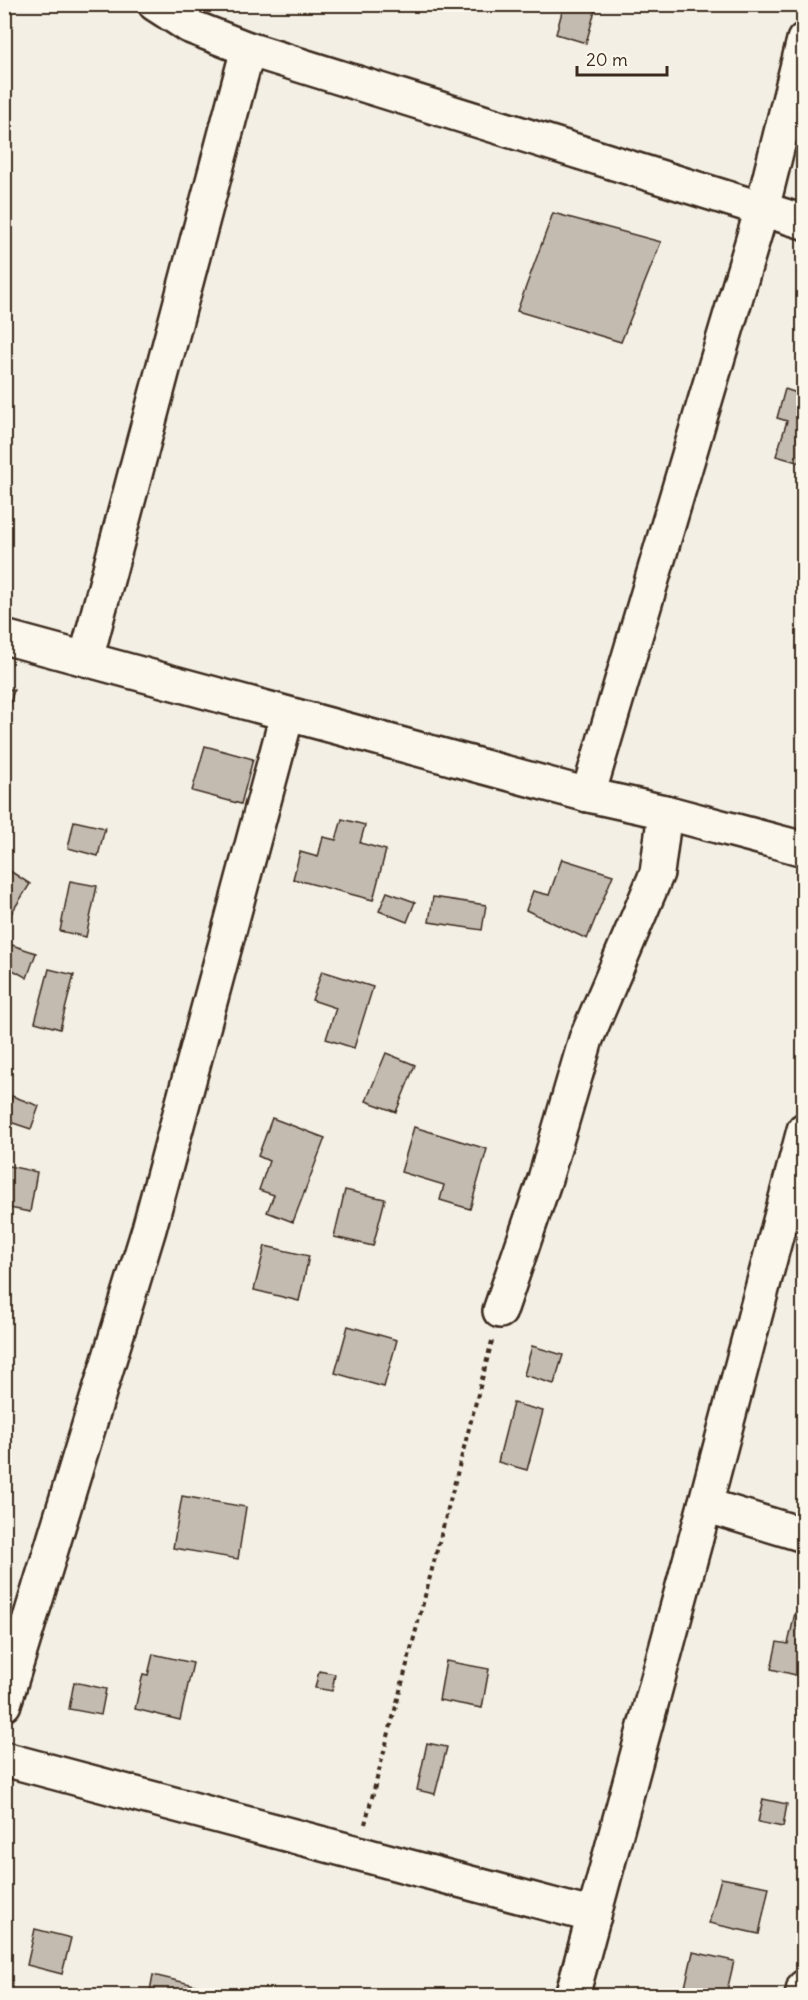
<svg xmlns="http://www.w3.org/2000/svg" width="808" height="2000" font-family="Delius,sans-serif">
<rect width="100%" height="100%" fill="#f3efe4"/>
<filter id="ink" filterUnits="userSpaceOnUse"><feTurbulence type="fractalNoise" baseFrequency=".0167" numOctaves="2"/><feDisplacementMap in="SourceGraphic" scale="12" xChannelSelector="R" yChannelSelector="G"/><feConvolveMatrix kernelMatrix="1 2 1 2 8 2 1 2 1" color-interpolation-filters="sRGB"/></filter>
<g filter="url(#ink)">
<g fill="#c3bbb0" stroke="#3b2a1e" stroke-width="1.5">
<path d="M564,4H597L586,43L556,34Z"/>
<path d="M553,213L661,242L621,342L517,311Z"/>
<path d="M804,370V464L776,456L787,421L777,418L785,389L797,393Z"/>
<path d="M4,688L14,690L4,725Z"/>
<path d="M205,746L253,759L241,804L192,791Z"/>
<path d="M342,819L365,825L360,843L386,850L373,900L293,879L300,852L318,857L323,837L336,840Z"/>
<path d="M74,821L105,828L98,856L68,848Z"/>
<path d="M562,859L613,875L587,939L526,910L533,891L549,895Z"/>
<path d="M4,867L30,884L7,920L4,918Z"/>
<path d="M70,881L97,886L86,937L60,931Z"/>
<path d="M387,892L415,902L407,922L379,911Z"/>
<path d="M433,897L486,905L482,930L429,922Z"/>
<path d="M12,945L36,953L27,978L4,965V959Z"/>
<path d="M49,969L74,975L60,1029L35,1022Z"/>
<path d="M322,971L373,987L354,1048L326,1039L336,1008L312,1000Z"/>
<path d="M386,1053L415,1065L396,1112L366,1101Z"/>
<path d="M12,1096L39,1106L31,1129L4,1120Z"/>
<path d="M272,1118L325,1138L293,1222L267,1212L274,1195L259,1190L269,1161L258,1156Z"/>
<path d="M414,1127L487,1149L470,1209L440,1200L444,1185L401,1172Z"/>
<path d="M4,1165L37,1172L30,1212L4,1207Z"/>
<path d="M345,1190L385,1199L373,1246L334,1237Z"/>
<path d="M265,1246L309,1256L299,1301L254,1290Z"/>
<path d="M348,1326L397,1340L384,1387L335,1373Z"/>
<path d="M532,1346L563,1355L554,1384L524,1375Z"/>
<path d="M513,1403L543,1411L527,1470L498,1462Z"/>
<path d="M182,1496L246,1507L238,1559L173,1548Z"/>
<path d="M795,1613L804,1615V1677L771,1669L777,1642L788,1644Z"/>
<path d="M153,1654L193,1663L180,1720L135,1709L143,1674L148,1675Z"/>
<path d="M446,1661L489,1669L482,1708L439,1700Z"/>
<path d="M319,1671L335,1674L332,1691L315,1688Z"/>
<path d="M74,1682L106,1689L101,1715L69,1709Z"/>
<path d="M427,1743L447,1747L435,1794L417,1790Z"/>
<path d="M763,1799L787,1804L783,1827L758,1822Z"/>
<path d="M721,1878L769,1887L759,1934L709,1923Z"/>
<path d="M35,1929L71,1938L62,1974L27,1965Z"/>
<path d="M693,1952L734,1961L726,1995L728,1996H683Z"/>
<path d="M153,1975L199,1986L197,1996H149Z"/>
</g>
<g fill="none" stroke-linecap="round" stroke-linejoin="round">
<g stroke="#3b2a1e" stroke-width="38">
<g id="minor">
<path d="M155,4L189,26L248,49L804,222"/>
<path d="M4,637L588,795L665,812L804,849"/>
<path d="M86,659L248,49"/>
<path d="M588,795L762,209L804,40"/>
<path d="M500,1311L545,1179L586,1039L657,873L665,812"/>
<path d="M705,1505L804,1535"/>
<path d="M4,1704L149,1229L287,715"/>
<path d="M4,1759L594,1916"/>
<path d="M572,1996L705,1505L804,1130"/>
<path d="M802,1996L804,1987"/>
</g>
</g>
<path stroke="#3b2a1e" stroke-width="4" stroke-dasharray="4.5 4.5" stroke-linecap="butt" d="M365,1824L492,1341"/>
<use href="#minor" stroke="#fbf7ec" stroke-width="33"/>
</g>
</g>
<rect width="808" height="2000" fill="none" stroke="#fbf7ec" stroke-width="24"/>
<rect x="12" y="12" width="784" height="1976" fill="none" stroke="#3b2a1e" stroke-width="2" filter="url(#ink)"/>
<path d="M577 66v9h90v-9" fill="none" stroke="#3b2a1e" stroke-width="3"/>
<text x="586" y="66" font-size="18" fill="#3b2a1e" stroke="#fbf7ec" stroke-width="4.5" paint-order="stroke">20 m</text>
</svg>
